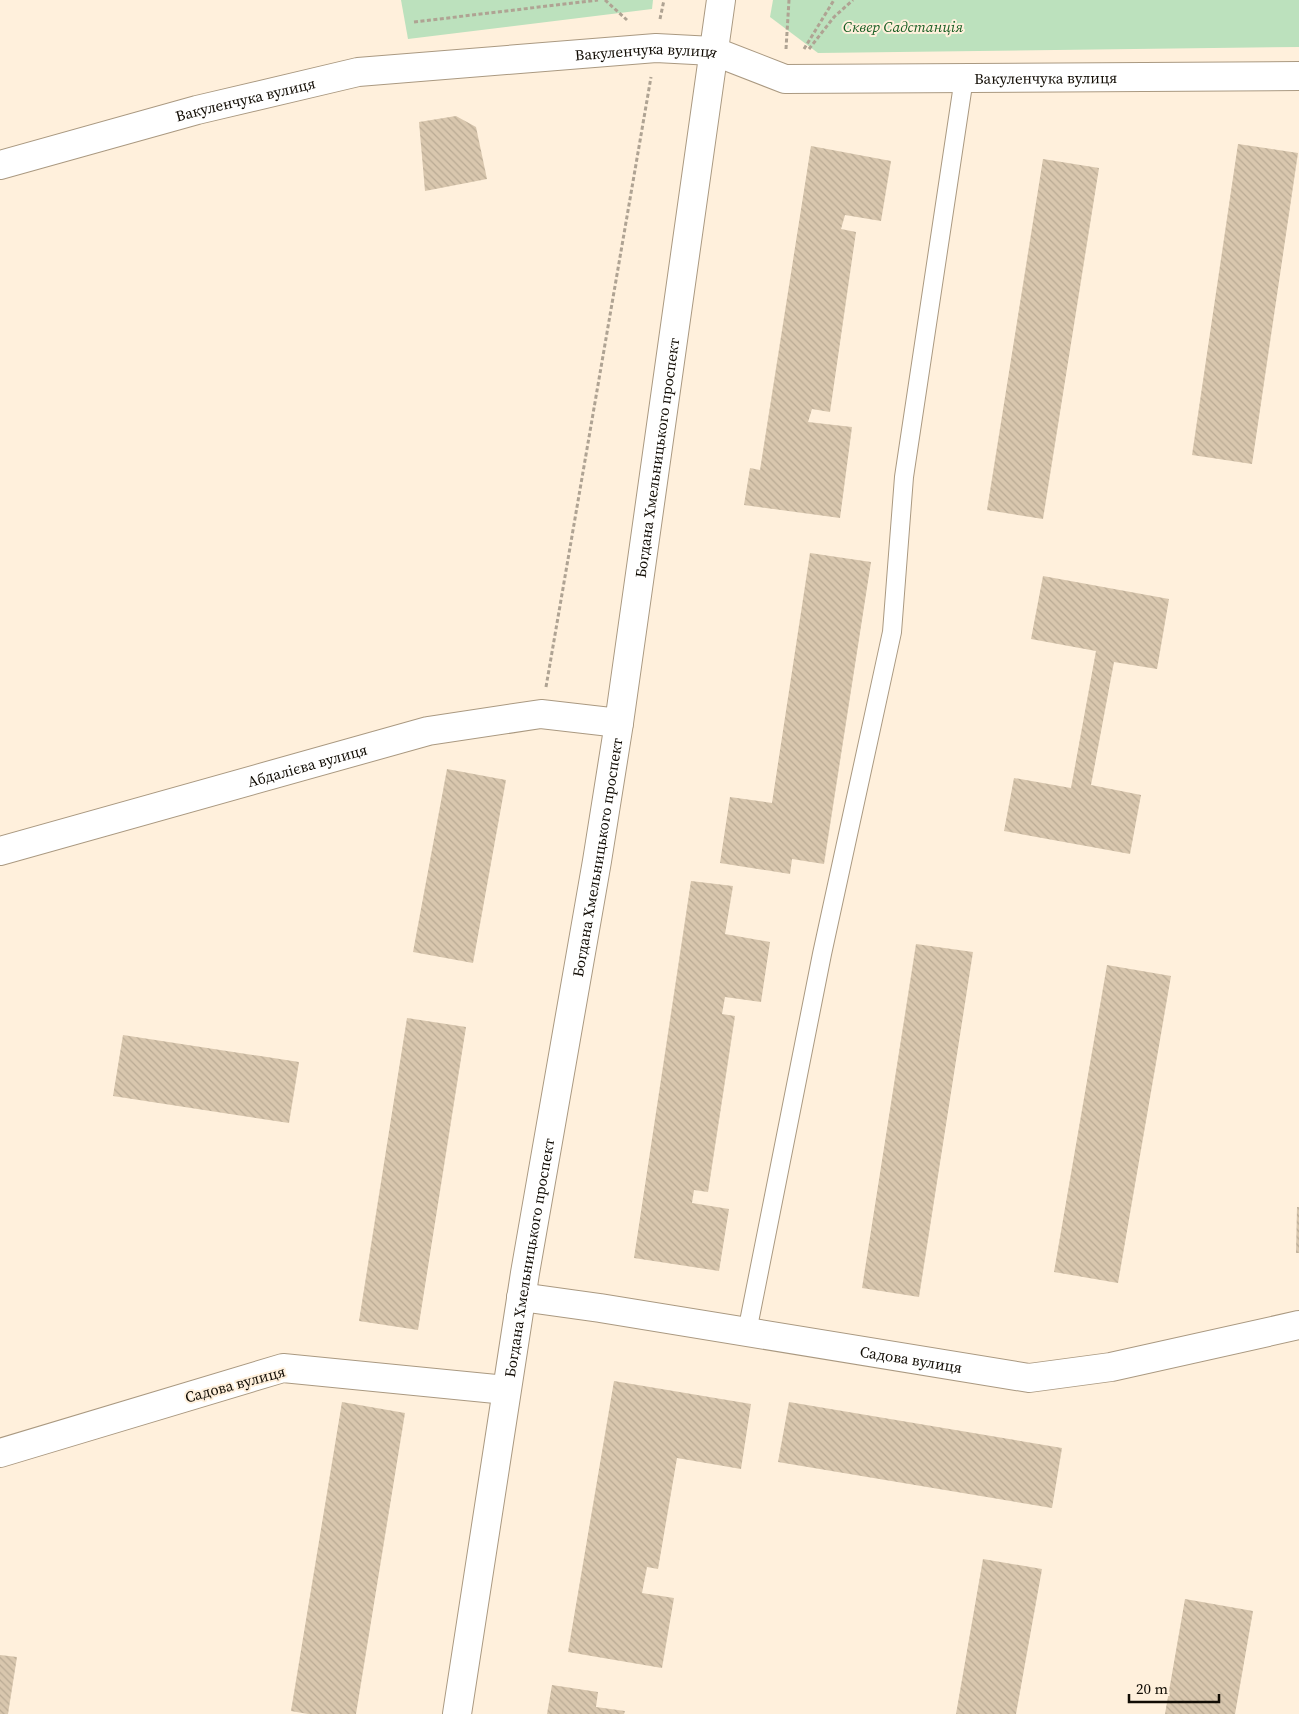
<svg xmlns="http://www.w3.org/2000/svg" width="1299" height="1714" font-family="'Source Serif 4',serif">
<defs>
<pattern id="building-back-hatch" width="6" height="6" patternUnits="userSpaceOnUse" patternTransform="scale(1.25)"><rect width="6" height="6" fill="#d9c7ae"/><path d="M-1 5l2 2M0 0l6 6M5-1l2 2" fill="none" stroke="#b9aa94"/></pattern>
</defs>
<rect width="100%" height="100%" fill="#fff0dc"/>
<g fill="#bce1bd">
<path d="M401,0H653L652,9L408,39Z"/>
<path d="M773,0H1299V47L818,53L770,17Z"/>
</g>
<g fill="url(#building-back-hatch)">
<path d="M456,116L476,127L487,179L425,191L419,122Z"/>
<path d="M1238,144L1298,153L1252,464L1192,455Z"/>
<path d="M811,146L891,161L881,221L845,215L841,229L856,232L830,412L812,409L808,422L852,427L840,518L744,505L750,468L760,470Z"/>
<path d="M1043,159L1099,168L1043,519L987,510Z"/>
<path d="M810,553L871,562L824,864L792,859L790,874L720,863L730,797L772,803Z"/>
<path d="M1043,576L1169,599L1157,669L1114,662L1091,785L1141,795L1130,854L1004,831L1014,778L1071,788L1096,651L1031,639Z"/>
<path d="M447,769L506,780L473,963L413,952Z"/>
<path d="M691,881L733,886L725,934L770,942L761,1002L725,997L722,1014L735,1016L708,1192L694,1190L692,1203L729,1209L719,1271L634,1258Z"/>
<path d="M916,944L973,952L919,1297L862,1288Z"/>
<path d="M1107,965L1171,976L1118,1283L1054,1272Z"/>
<path d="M407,1018L466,1027L418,1330L359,1321Z"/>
<path d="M123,1035L299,1062L289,1123L113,1096Z"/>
<path d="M1297,1207H1299V1253H1296Z"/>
<path d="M614,1381L751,1404L741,1469L677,1458L658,1569L647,1567L642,1593L674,1598L662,1668L568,1652Z"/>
<path d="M342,1402L405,1413L356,1714H308L291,1711Z"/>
<path d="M789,1402L1062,1448L1052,1508L778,1462Z"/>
<path d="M983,1559L1042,1569L1016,1714H956Z"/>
<path d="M1185,1599L1253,1611L1235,1714H1165Z"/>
<path d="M0,1655L17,1657L8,1714H0Z"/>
<path d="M552,1685L598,1692L596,1707L625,1711L624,1714H547Z"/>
</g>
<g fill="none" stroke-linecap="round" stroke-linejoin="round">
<g stroke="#aa9981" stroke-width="20">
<path id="lane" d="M747,1332L822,954L892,632L904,477L964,78"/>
</g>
<g stroke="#aa9981" stroke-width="30">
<g id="street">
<path id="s1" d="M0,165L197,110L358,72L656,48L713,51L785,79L1299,76"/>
<path id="s2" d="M0,851L428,731L541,714L619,723"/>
<path id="s3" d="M521,1297L600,1308L1029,1378L1111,1367L1299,1325"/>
<path d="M0,1453L283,1368L506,1390"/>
</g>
</g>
<g stroke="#aa9981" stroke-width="30">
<g id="highway">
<path id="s4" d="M457,1714L525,1273L597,861L619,723L721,0"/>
</g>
</g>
<g stroke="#afa393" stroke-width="3" stroke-dasharray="4 2.5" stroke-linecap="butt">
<path d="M605,0L627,20"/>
<path d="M660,19L664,0"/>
<path d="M414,22L598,0"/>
<path d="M786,49L789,0"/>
<path d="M804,49L834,0"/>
<path d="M809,49L834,17L853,0"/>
<path d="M546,687L651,77"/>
</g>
<use href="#lane" stroke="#fff" stroke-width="18"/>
<use href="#street" stroke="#fff" stroke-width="28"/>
<use href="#highway" stroke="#fff" stroke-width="28"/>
</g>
<g text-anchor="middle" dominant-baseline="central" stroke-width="4" stroke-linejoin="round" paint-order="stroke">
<g font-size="15" font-style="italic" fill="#165d22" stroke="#fff0dc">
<text x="903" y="26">Сквер Садстанція</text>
</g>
<g font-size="15" fill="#110c04" stroke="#fff0dc">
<text stroke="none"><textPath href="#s1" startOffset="659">Вакуленчука вулиця</textPath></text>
<text stroke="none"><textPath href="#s1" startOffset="1064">Вакуленчука вулиця</textPath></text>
<text stroke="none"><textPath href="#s1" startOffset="254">Вакуленчука вулиця</textPath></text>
<text stroke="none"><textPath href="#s4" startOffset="1272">Богдана Хмельницького проспект</textPath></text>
<text stroke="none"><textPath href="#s2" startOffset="319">Абдалієва вулиця</textPath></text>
<text stroke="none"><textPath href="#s4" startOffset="868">Богдана Хмельницького проспект</textPath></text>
<text stroke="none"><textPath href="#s4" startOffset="462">Богдана Хмельницького проспект</textPath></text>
<text stroke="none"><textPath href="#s3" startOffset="395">Садова вулиця</textPath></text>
<text transform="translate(235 1384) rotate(-15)">Садова вулиця</text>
</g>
</g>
<path d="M1129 1694v8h90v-8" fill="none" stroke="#110c04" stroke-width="2.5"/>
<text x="1136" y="1694" font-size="15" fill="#110c04" stroke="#fff0dc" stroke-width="4" paint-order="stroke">20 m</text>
</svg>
